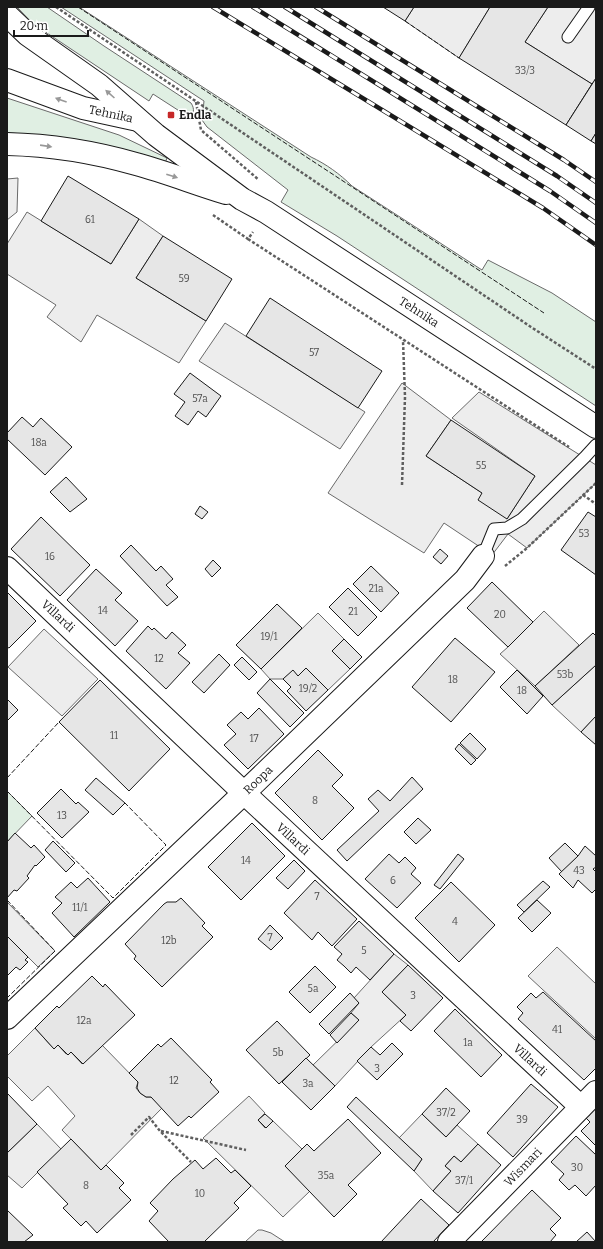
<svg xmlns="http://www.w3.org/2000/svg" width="603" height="1249" font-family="Bitter,serif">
<rect width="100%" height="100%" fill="#fff"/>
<g fill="#e0efe3" stroke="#6a6a6a">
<path d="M17,7H47L104,46L191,103C195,109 194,114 189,120L184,114L153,94L149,101L32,23Z"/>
<path d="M61,7H79L311,157C326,164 340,174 352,186L482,270L488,260L552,293L596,322V406L337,236L281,202L288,190L207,127L202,120L204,101Z"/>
<path d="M7,98L119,135L167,158L165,163L26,134L7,133Z"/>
<path d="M7,791L32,816L7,842Z"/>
</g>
<g fill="#ededed" stroke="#6a6a6a">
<path d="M414,7H490L459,58L405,21Z"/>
<path d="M548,7H596V78L592,84L525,42Z"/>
<path d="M18,178L17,212L7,220V179Z"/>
<path d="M27,212L111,264L139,219L163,236L136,278L206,321L179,363L97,315L81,342L47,317L56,305L7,274V244Z"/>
<path d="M225,323L365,412L340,449L199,361Z"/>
<path d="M402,383L451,420L426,456L482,493L507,519L535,476L452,418L479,392L596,465V483L527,548L508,534L492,555L444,523L424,553L328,493Z"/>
<path d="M544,611L579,645L535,686L500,654L508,647Z"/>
<path d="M318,613L344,639L332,651L350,669L328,690L298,676L293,671L283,679H270L261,669Z"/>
<path d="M44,629L98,679L62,716L8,667Z"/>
<path d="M596,665V716L581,732L552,705Z"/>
<path d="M7,902L55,951L38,967L7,936Z"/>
<path d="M557,947L596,984V1039L528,976Z"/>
<path d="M394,954L408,965L382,992L406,1015L371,1047L335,1086L313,1065L359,1020L351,1013L359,1003L354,998Z"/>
<path d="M35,1028L53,1048L58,1045L66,1054L71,1052L82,1064L102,1045L138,1082L136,1088L140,1093L146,1097H151L162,1108L101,1170L62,1130L75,1116L48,1086L32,1101L7,1076V1056Z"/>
<path d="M249,1096L265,1113L258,1120L265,1128L273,1121L302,1149L285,1166L310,1191L283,1217L203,1138Z"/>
<path d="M422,1114L446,1137L457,1125L478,1144L461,1162L454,1156L445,1166L451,1171L433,1191L414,1171L422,1159L399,1138Z"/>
<path d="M37,1124L61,1149L22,1188L7,1175V1153Z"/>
<path d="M258,1230H262L271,1233L285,1242H245Z"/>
</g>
<g fill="#e6e6e6" stroke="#1a1a1a">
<path d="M383,7H414L405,21Z"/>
<path d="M490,7H548L525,42L592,84L566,125L459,58Z"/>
<path d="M596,78V133L591,141L566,125Z"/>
<path d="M596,133V144L591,141Z"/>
<path d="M68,176L139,219L111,264L41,221Z"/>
<path d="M163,236L232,279L206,321L136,278Z"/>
<path d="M270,298L382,371L358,408L246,336Z"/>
<path d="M190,373L221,396L206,417L198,411L188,425L175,416L185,402L174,394Z"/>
<path d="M22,417L33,427L41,418L72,447L45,475L7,439V433Z"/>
<path d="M451,420L535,476L507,519L478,500L482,493L426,456Z"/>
<path d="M66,477L87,499L70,512L50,492Z"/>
<path d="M200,506L208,512L202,519L195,514Z"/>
<path d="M588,512L596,517V575L561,550Z"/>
<path d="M41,517L90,565L60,596L11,549Z"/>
<path d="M131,545L156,571L161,566L173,579L166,585L178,597L167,606L120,556Z"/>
<path d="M440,549L448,556L441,564L433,557Z"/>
<path d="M213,560L221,568L212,577L205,569Z"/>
<path d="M371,566L399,593L381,612L353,584Z"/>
<path d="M96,569L122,593L115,600L138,621L115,646L67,600Z"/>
<path d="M492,582L533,622L508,647L467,608Z"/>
<path d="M348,588L377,617L358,636L329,607Z"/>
<path d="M7,592L36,621L9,648L7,647Z"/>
<path d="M277,604L302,628L261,669L236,645Z"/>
<path d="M148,626L152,630L154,628L166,639L172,632L186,645L178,653L190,663L166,689L126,651Z"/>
<path d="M593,633L596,636V665L552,705L535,686Z"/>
<path d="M455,638L495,672L451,722L412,687Z"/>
<path d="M344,639L362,657L350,669L332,651Z"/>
<path d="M219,654L230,665L204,693L192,682Z"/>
<path d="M242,657L257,672L249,680L234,665Z"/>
<path d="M306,668L328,690L306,711L287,691L291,687L283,679L293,670L298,676Z"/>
<path d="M517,670L543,696L527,714L500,687Z"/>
<path d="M270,679L304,713L290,727L257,693Z"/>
<path d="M100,680L170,749L129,791L59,722Z"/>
<path d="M7,699L18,710L7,721Z"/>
<path d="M259,708L284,734L248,769L224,745L236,734L227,725L241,712L248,719Z"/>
<path d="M596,716V745L581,732Z"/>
<path d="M470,733L486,749L477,759L460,743Z"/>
<path d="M459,744L476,760L471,765L455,749Z"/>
<path d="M318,750L343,775L332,786L354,808L322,840L275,793Z"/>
<path d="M412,777L423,789L347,861L337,850L379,811L368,799L378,790L390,801Z"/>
<path d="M96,778L125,803L113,815L85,790Z"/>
<path d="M61,789L76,804L78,802L89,812L62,838L37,813Z"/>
<path d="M418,818L431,830L416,844L404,832Z"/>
<path d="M252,823L285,856L241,900L208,867Z"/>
<path d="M15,833L31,848L34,845L45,857L36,866L35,865L27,876L29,878L17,891L14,890L7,898V842Z"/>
<path d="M53,841L75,863L66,872L45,850Z"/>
<path d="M565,843L578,856L562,872L549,858Z"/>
<path d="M585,846L596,856V867L593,869L596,872V889L592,893L578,880L573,888L559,874L578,856Z"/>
<path d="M389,854L399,863L405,857L416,868L411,874L421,883L397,908L365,879Z"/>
<path d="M458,854L464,859L440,889L434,885Z"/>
<path d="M294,860L305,871L288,889L276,878Z"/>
<path d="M88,878L110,902L74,937L52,913L62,903L55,897L71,882L77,888Z"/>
<path d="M315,880L357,919L332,946L318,932L312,940L284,913Z"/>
<path d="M543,881L550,887L524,912L517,905Z"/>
<path d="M451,882L495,925L459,962L415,918Z"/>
<path d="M181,898L205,923L202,926L213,937L162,987L134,959L136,956L125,944L164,904L167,902H176Z"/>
<path d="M537,900L551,913L532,932L518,918Z"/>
<path d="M359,921L394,954L370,980L356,967L351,973L344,966L337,960L342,954L334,947Z"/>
<path d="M270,925L283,938L271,950L258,939Z"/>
<path d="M7,936L28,957L25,960L28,962L20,970L16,967L7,976Z"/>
<path d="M408,965L443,998L411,1031L400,1021L406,1015L382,992Z"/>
<path d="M315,966L336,987L310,1013L289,992Z"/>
<path d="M92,976L103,987L105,984L135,1015L83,1064L71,1052L68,1055L58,1045L54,1049L35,1028L57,1006L59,1008Z"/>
<path d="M543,992L596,1041V1068L584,1080L518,1019L523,1013L517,1007L531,993L536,998Z"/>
<path d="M350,993L359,1003L329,1034L319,1024Z"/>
<path d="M455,1009L502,1055L481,1077L434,1031Z"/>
<path d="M351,1013L359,1020L337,1043L330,1035Z"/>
<path d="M277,1021L310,1055L279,1084L246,1050Z"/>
<path d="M171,1038L212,1080L210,1082L219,1092L191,1118L189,1116L178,1126L151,1097H146L140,1093L137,1088L138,1082L129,1073L158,1044L161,1047Z"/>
<path d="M392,1043L403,1054L377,1080L357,1061L371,1047L380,1055Z"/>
<path d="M306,1058L335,1086L311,1110L282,1082Z"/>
<path d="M531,1084L558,1107L513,1157L487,1133Z"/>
<path d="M446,1088L470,1111L446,1137L422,1114Z"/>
<path d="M7,1093L37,1124L7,1153Z"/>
<path d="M356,1097L422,1159L414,1171L347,1107Z"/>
<path d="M596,1108V1146L581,1131L590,1122L586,1118Z"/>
<path d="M265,1114L273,1121L266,1128L258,1120Z"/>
<path d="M348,1119L381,1153L348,1185L357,1194L334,1217L285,1166L307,1144L314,1151Z"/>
<path d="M576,1136L596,1155V1185L586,1196L575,1185L569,1190L559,1180L564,1174L551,1162Z"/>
<path d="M71,1139L101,1170L106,1165L124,1183L119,1188L131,1200L97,1233L86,1221L81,1226L63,1208L68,1204L37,1172Z"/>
<path d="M478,1144L501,1165L458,1213L433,1191L451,1171L445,1166L454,1156L461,1162Z"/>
<path d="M216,1158L231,1173L235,1170L251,1186L234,1203L239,1208L204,1242H169L149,1221L158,1211L150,1203L173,1179L195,1160L203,1169Z"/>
<path d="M532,1190L561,1218L550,1229L556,1235L550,1242H483L482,1241Z"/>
<path d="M421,1199L449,1225L433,1242H381Z"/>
<path d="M7,1210L33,1235L24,1242H7Z"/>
<path d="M587,1232L596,1242H576Z"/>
</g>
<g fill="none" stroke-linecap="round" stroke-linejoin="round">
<g stroke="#1a1a1a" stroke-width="13">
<g id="service">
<path d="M568,37L589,7"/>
<path d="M483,556L494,529L507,528L522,519L585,457L596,445"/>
</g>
</g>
<g stroke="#1a1a1a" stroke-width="24">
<g id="minor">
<path d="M7,568L244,793L581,1107"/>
<path d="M7,1018L244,793L465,580L483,556"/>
<path d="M449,1242L596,1092"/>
</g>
</g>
<g stroke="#1a1a1a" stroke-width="24">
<g id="secondary">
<path d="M7,15L28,35L99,85L156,135L242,199L266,212L596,427"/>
<path d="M7,80L83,108L138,120"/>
<path d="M7,144C50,145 94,152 136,164C166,172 196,184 226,193"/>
</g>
</g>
<g stroke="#5f5f5f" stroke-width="2.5" stroke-dasharray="3 2" stroke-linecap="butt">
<path d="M56,7L531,327L596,369"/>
<path d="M196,102L201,130L259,180"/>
<path d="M213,215L248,239L253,232"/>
<path d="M248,239L569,447"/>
<path d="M402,485L405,397L403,340"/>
<path d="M583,495L596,504"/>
<path d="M505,566L527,548L596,483"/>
<path d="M161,1131L246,1150"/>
<path d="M131,1135L149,1117L160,1131L191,1162"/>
</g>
<use href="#service" stroke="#fff" stroke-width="11"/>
<use href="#minor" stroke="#fff" stroke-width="22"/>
<use href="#secondary" stroke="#fff" stroke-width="22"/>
<g stroke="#1a1a1a" stroke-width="4.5">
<g id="rail">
<path d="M213,7L543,208L596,245"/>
<path d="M253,7L550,191L596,223"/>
<path d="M285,7L557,176L596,203"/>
<path d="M316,7L564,160L596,182"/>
</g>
</g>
<use href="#rail" stroke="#fff" stroke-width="3" stroke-dasharray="9" stroke-linecap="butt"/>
<g stroke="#1a1a1a" stroke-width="1" stroke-dasharray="5 2" stroke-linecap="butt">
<path d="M78,7L544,313"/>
<path d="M405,21L459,58"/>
<path d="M7,778L59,722"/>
<path d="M7,791L113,898L166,845L125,803"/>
<path d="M7,900L55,951L7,998"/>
</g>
</g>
<defs><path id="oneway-solid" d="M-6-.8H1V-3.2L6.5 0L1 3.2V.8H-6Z"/></defs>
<g fill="#989898">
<use href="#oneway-solid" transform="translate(110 94) rotate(-138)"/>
<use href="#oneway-solid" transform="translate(61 100) rotate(-160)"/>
<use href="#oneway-solid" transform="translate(46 146) rotate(8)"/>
<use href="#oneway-solid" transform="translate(172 176) rotate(18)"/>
</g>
<rect fill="#c62828" stroke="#fff" stroke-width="1.5" x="167" y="111" width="8" height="8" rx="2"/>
<g text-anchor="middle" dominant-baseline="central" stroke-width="3" stroke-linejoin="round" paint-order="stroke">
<g font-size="10" fill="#4d4d4d">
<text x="525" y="71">33/3</text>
<text x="90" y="220">61</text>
<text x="184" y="279">59</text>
<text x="314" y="353">57</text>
<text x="200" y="399">57a</text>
<text x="39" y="443">18a</text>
<text x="481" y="466">55</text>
<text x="584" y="534">53</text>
<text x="50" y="557">16</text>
<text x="376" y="589">21a</text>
<text x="103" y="611">14</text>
<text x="353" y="612">21</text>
<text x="500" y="615">20</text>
<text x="269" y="637">19/1</text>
<text x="159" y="659">12</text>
<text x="565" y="675">53b</text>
<text x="453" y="680">18</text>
<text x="308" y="689">19/2</text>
<text x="522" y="691">18</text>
<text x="114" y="736">11</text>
<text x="254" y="739">17</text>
<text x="315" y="801">8</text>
<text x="62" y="816">13</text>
<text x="246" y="861">14</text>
<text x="579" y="871">43</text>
<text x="393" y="881">6</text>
<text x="317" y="897">7</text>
<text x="80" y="908">11/1</text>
<text x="455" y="922">4</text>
<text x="270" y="938">7</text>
<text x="169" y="941">12b</text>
<text x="364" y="951">5</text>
<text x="313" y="989">5a</text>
<text x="413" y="996">3</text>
<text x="84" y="1021">12a</text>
<text x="557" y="1030">41</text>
<text x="468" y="1043">1a</text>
<text x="278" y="1053">5b</text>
<text x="377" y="1069">3</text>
<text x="174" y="1081">12</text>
<text x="308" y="1084">3a</text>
<text x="446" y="1113">37/2</text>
<text x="522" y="1120">39</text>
<text x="577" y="1168">30</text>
<text x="326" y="1176">35a</text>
<text x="464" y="1181">37/1</text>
<text x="86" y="1186">8</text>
<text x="200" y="1194">10</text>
</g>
<g font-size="12" fill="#1a1a1a" stroke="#fff">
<text transform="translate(111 114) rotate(12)">Tehnika</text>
<text transform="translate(419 312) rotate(33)">Tehnika</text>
<text transform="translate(58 616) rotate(43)">Villardi</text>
<text transform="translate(258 780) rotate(-44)">Roopa</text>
<text transform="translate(293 839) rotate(43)">Villardi</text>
<text transform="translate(530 1060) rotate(43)">Villardi</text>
<text transform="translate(523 1167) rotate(-46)">Wismari</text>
</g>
<g font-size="12" font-weight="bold" fill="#1a1a1a" stroke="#fff" text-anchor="start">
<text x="179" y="115">Endla</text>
</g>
</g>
<rect width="603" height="1249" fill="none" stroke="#1a1a1a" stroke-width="16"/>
<path d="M14 30v6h74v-6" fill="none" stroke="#1a1a1a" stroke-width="2"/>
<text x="20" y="30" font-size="12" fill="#1a1a1a" stroke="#ffffff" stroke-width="3" paint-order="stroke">20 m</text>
</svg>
